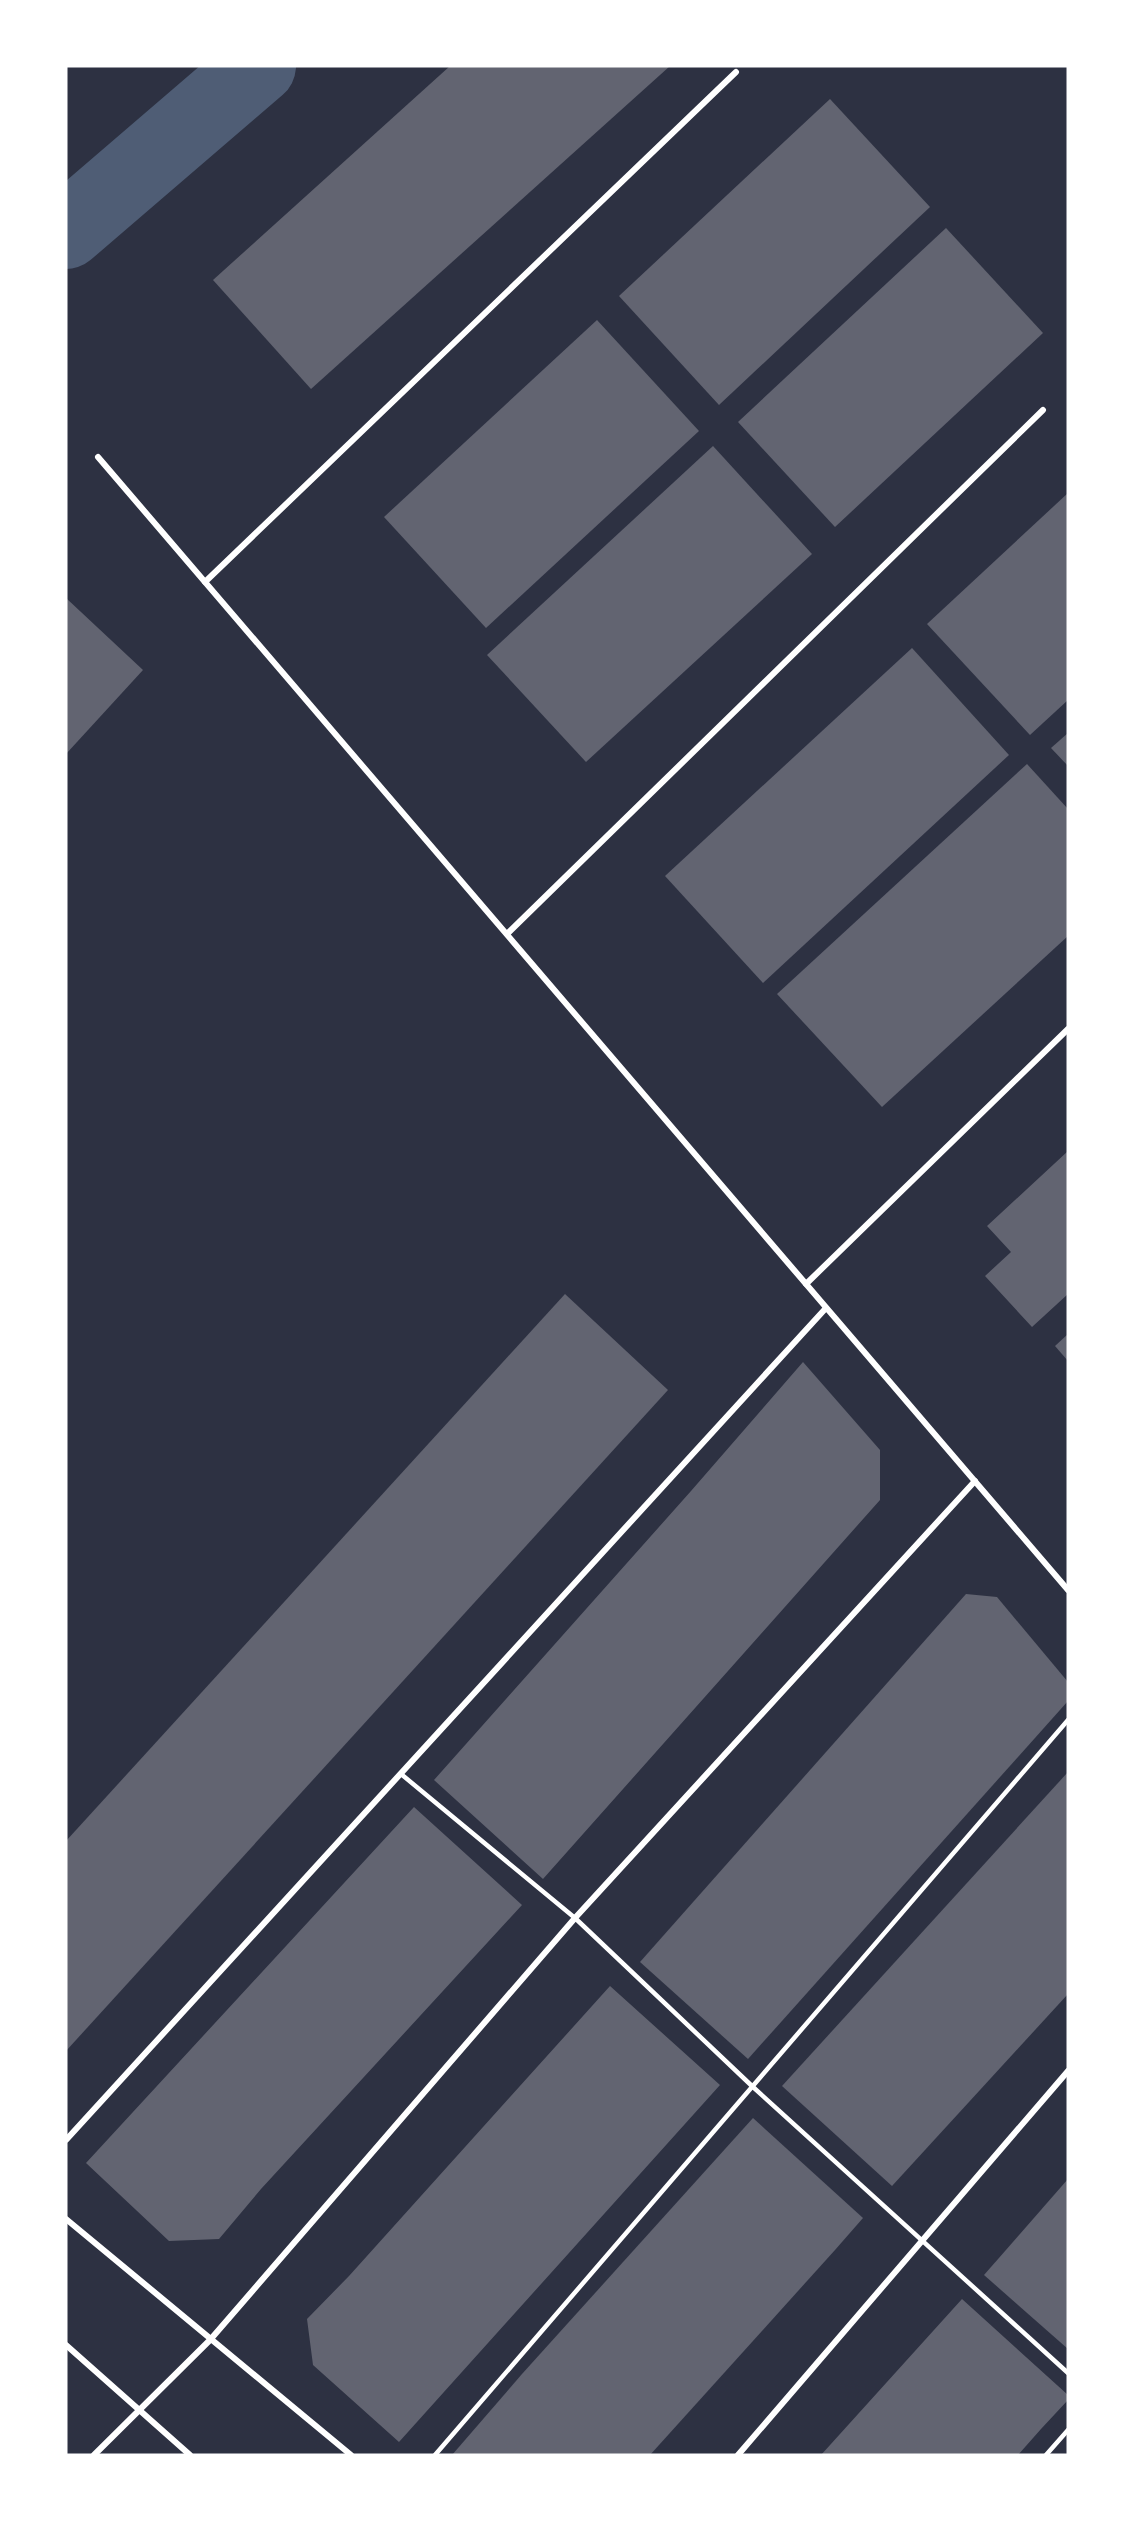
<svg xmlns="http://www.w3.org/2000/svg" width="1134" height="2521" font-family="Raleway,sans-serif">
<rect width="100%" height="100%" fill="#2d3142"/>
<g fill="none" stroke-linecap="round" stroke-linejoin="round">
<path stroke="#4f5d75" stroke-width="76" d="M66,231L258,66"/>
</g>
<g fill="#626471">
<path d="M450,66H670L311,389L213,280Z"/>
<path d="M830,99L930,207L719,405L619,296Z"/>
<path d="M946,228L1043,333L835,527L738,422Z"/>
<path d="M597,320L699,431L486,628L384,517Z"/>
<path d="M713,446L812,554L586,762L487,655Z"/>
<path d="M1068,493V700L1030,735L927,624Z"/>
<path d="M66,598L143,670L66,754Z"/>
<path d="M912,648L1009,755L763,983L665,876Z"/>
<path d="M1068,733V766L1051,748Z"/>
<path d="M1027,764L1068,809V936L882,1107L777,994Z"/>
<path d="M1068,1151V1294L1032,1327L985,1276L1011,1252L987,1226Z"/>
<path d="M565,1294L668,1390L66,2051V1841Z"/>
<path d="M1068,1334V1361L1055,1346Z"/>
<path d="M803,1362L880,1450V1500L543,1879L434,1780L691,1491Z"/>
<path d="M966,1594L997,1597L1068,1682V1701L748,2059L640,1962Z"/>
<path d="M1068,1772V1994L892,2186L782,2086Z"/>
<path d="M414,1807L522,1905L261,2189L219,2239L169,2241L86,2163Z"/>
<path d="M610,1986L720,2085L399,2442L313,2365L307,2319L349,2276Z"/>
<path d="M753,2118L863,2218L835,2250L650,2455H452L522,2374Z"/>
<path d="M1068,2179V2349L984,2275Z"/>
<path d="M962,2299L1068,2395V2400L1041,2429L1018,2455H821Z"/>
</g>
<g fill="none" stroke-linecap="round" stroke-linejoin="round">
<g stroke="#fff" stroke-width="4.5">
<path d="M401,1774L575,1918L753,2087L1068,2373"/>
<path d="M435,2455L1068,1720"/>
<path d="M1046,2455L1068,2430"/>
</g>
<g stroke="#fff" stroke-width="6">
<path d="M98,457L1068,1590"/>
<path d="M205,582L736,72"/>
<path d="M507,934L1043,410"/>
<path d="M806,1284L1068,1029"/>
<path d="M66,2140L826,1308"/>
<path d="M66,2219L351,2455"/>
<path d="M66,2345L190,2455"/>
<path d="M94,2455L210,2340L575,1918L975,1481"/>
<path d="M738,2455L1068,2071"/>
</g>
</g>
<rect width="1134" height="2521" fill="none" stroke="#ffffff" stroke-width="135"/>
</svg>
